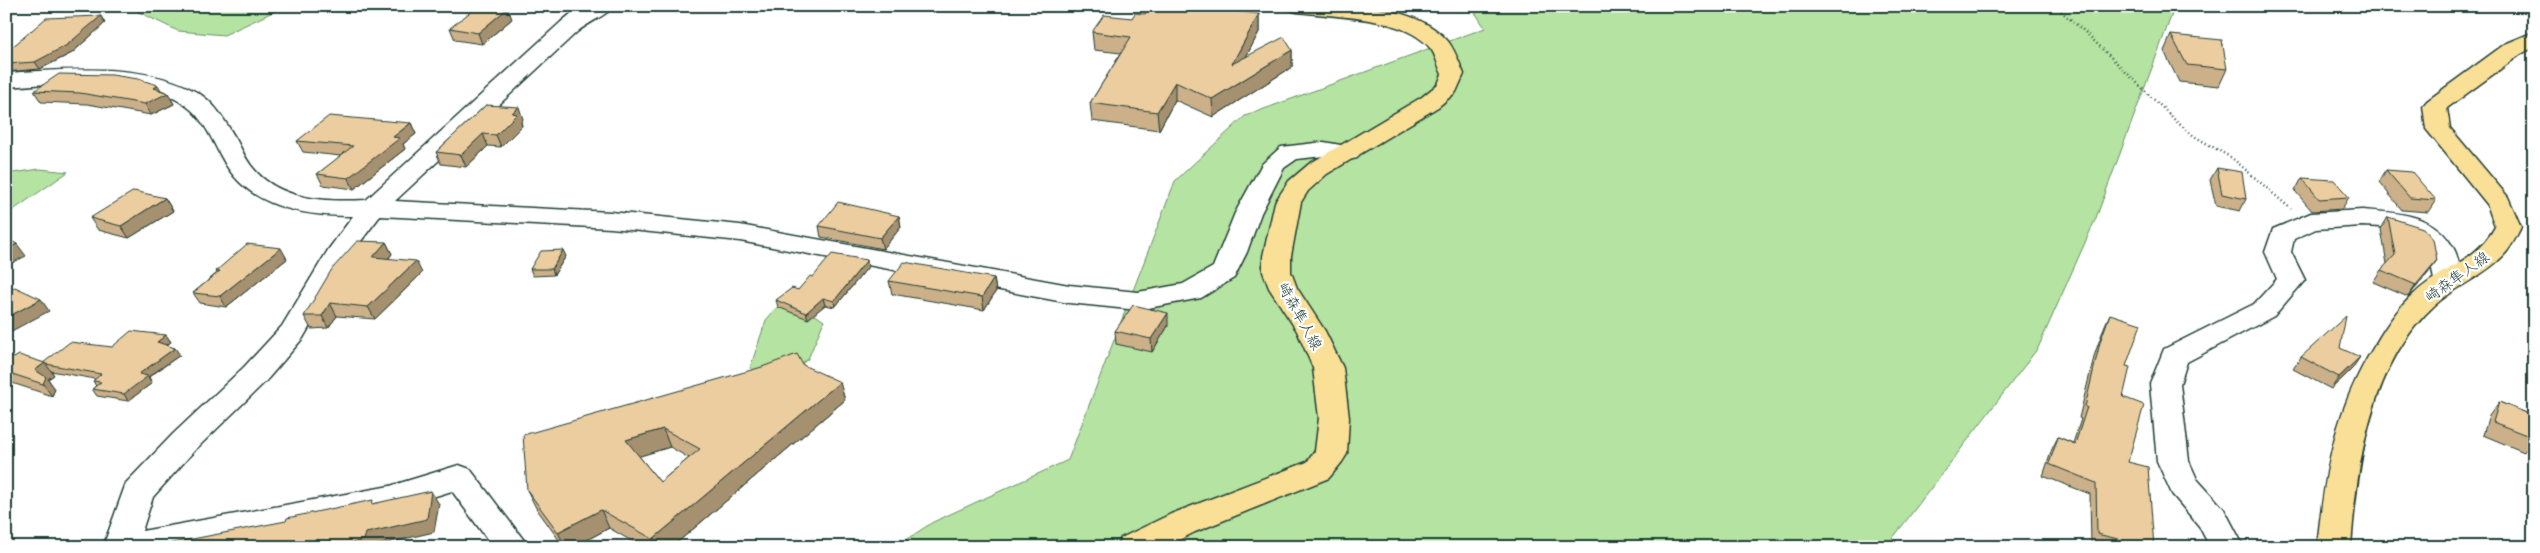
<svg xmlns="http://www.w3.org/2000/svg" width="2540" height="553" font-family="'Comic Neue','Klee One',sans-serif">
<rect width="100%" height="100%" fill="#fff"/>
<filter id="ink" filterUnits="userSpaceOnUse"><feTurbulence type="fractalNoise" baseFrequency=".02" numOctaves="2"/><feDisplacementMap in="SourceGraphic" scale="10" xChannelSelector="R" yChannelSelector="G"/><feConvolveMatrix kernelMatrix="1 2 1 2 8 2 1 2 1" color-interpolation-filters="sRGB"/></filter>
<g filter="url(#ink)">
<g fill="#b5e3a1" stroke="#6a906a">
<path d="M126,6H267L275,11L224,35L178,31Z"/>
<path d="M1471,6H2175L2096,218L2038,348L1886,547H895L933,522L1068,460L1175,181L1245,116L1485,28Z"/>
<path d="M40,169L68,172L6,215V174Z"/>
<path d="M778,306L817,316L824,321L808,359L796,368L758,373L750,368L766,320Z"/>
</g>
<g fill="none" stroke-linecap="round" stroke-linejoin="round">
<g stroke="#1f3d34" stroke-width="3">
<g id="minor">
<path d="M587,6H614C610,13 586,24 577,32L395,201L611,212L740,225L1069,285L1138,292L1183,284L1213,267L1235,213L1262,164L1281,147L1324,142L1357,148L1360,153L1357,158L1348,160L1324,156L1297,159L1284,168L1261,213L1247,252L1234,278L1201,298L1138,310L1069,303L740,241L611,228L380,216L352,253L303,338L266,381L195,450L153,497L142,531L390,486L459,465L470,469L529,547H493L452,491L390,510L199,547H103L126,483L173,434L244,367L282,326L328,250L353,216C302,216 247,207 222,158C212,140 203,117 185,105C136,71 62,84 6,87V73C67,70 146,61 200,94C217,105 226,123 236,139C241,148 246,160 253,168C279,201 328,202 366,200L561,22L573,12Z"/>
<path d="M2362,210C2398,213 2435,213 2454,249C2459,258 2460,270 2462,280L2458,286L2448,289L2438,286L2434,280L2429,252L2417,238L2399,228L2362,226L2316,229L2294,239L2291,252L2305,280L2274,316L2187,362L2180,384L2189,461L2197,479L2224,509L2244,547H2210L2199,526L2172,494L2157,461L2150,384L2164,349L2254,304L2277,279L2265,252L2273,229L2311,213Z"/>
</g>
</g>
<g stroke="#1f3d34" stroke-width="3">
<g id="major">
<path d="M1287,6C1336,6 1411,0 1447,40C1455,50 1459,62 1464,74L1456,92L1438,107L1327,174L1308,191L1301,202L1291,256V272L1297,288L1325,331L1343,368L1349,418L1347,454L1342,462L1329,478L1195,532L1165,547H1116L1121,538L1171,514L1307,462L1315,451L1319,418L1313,368L1297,331L1269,288L1263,272V256L1275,202L1289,181L1309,164L1422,97L1438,84L1442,74C1438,66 1436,56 1431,49C1405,16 1336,17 1297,12L1290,10Z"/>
<path d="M2534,32V47L2521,54L2447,108L2450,128L2508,197L2521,227C2516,237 2511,248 2503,256C2484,276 2456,286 2435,305C2370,364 2357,464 2351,547H2317C2325,472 2334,410 2375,345C2386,326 2398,308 2414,294C2442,267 2475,263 2495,227L2487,204L2426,129L2423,106L2427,101L2505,44Z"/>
</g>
</g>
<path stroke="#1f3d34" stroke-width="2.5" stroke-dasharray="1 3" stroke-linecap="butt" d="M2055,6L2084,31L2177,122L2194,136L2232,158L2291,209"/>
<use href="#minor" fill="#fff" fill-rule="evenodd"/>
<use href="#major" fill="#fadf96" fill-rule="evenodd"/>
</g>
<g fill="#cbb089" stroke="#1f3d34" fill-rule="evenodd">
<path d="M1180,9L1188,10H1226L1259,14V32L1246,57L1292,50V67L1213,117L1175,100L1159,130L1092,121L1090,103L1121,53L1094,50L1092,32L1145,14Z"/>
<path d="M512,19L482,44L455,40L450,28Z"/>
<path d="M105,23L72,53L40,69L6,72V51Z"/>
<path d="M2171,35L2227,69L2219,86L2179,82L2164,51Z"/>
<path d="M161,90L168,93L174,104L151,115L87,104L41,102L34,91Z"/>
<path d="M486,105L523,119L521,122L522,126L501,147L488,146L466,167L441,164L436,152Z"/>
<path d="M411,123L416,134L403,144L405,149L354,189L323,185L317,174L341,156L303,152L297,141Z"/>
<path d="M2217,168L2246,199L2240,211L2216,206L2210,180Z"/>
<path d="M2386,170L2436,200L2428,212L2402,210L2379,182Z"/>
<path d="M2302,178L2349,197L2342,209L2312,211L2295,191Z"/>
<path d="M165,198L173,211L129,238L98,230L90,218Z"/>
<path d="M899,216L901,227L883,249L821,237L819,226Z"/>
<path d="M2388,217L2429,272L2408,297L2373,282L2381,270L2387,264L2381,229Z"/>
<path d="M386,242L392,254L388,259L422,273L375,319L337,316L328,328L311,329L304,316Z"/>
<path d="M566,256L554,275L533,276L530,269Z"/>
<path d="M287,259L226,307L200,303L193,293L217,273L216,271Z"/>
<path d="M868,267L835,307L825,305L808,319L778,307L776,300L798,290L813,277Z"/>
<path d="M994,278L996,291L984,310L892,294L889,281Z"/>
<path d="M2110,314L2126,366L2123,397L2128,462L2154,547H2098L2091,545L2090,494L2043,476L2052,449L2058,437L2073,443L2081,419L2079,418L2095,353L2105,325Z"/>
<path d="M1168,326L1152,352L1116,344L1115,331Z"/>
<path d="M166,335L171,342L166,345L180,355L149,377L152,383L128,401L97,396L92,389L96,386L93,381L95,379L51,371L54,375L48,379L55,389L52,396L6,381V353L14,358L43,363Z"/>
<path d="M2340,348L2352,369L2331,389L2293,369L2301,357Z"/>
<path d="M803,365L845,400L672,547H642L609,528L574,547H564L536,508L527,490ZM670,447L689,458L660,482L639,456Z"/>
<path d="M2499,402L2534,416V439L2524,452L2483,435L2489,416Z"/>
</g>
<g fill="#a5906f" stroke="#1f3d34">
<path d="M508,8L512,19L482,44L478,33Z"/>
<path d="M1259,14V32L1233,82L1232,64Z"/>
<path d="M101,16L105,23L72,53L40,69L35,62Z"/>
<path d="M1292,50V67L1213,117L1212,99Z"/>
<path d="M1175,82V100L1159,130L1157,112Z"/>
<path d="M158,85L164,95L168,93L174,104L151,115L145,104L154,88Z"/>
<path d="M519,107L523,119L521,122L522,126L501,147L496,135L512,113Z"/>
<path d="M411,123L416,134L403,144L405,149L354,189L348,178L393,137Z"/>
<path d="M483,134L488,146L466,167L461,155Z"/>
<path d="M165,198L173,211L129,238L121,226Z"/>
<path d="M899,216L901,227L883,249L880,238Z"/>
<path d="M386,242L392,254L379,269L373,257Z"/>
<path d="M17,244L26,256L6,266V249Z"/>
<path d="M281,248L287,259L226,307L220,296Z"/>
<path d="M563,250L566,256L554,275L552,269Z"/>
<path d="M867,260L868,267L835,307L834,301Z"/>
<path d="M2437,260L2429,272L2408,297L2416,285Z"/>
<path d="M416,261L422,273L375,319L368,307Z"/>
<path d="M994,278L996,291L984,310L982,297Z"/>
<path d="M823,298L825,305L808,319L806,313Z"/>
<path d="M41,299L49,311L6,334V318Z"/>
<path d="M330,303L337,316L328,328L322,316Z"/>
<path d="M1168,313V326L1152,352L1151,339Z"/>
<path d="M166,335L171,342L161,349L157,342Z"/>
<path d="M175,348L180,355L148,377L152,383L128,401L124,394L139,374Z"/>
<path d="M2360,357L2352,369L2331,389L2339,377Z"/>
<path d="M45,363L54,375L48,379L55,389L52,396L43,384L35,370Z"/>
<path d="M840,382L845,400L672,547H656L653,539Z"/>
<path d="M663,429L670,447L634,458L626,440Z"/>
<path d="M431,491L439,504L434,532L374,546V547H334Z"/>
<path d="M601,510L609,528L574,547H565L558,532Z"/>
</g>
<g fill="#eccd9f" stroke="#1f3d34" fill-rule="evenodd">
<path d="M478,6L508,8L478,33L450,28Z"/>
<path d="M1151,6H1177L1180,9L1188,10L1197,9L1199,6H1225L1223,10L1259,14L1232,64L1284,37L1292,50L1212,99L1175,82L1157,112L1090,103L1131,37L1092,32L1104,15L1132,18L1135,13L1145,14Z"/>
<path d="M101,16L67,45L35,62L6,64V51L17,43L46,18Z"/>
<path d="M2171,35L2222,40L2227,69L2187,65Z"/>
<path d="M59,74L112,75L138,79L158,85L154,88L168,93L145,104L80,93L34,91Z"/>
<path d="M486,105L519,107L512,113L517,114L496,135L483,134L461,155L436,152Z"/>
<path d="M329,116L411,123L393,137L400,138L348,178L317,174L353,146L297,141Z"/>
<path d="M2217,168L2242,172L2246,199L2222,194Z"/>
<path d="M2386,170L2412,172L2436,200L2410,198Z"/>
<path d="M2302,178L2334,180L2349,197L2319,199Z"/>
<path d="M134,191L165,198L121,226L90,218Z"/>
<path d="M838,202L899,216L880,238L819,226Z"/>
<path d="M2388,217L2423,228L2433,239L2437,260L2416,285L2381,270L2395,255Z"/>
<path d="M6,238L17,244L6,249Z"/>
<path d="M357,241L386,242L373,257L416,261L368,307L330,303L322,316H304L332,269Z"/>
<path d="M247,244L281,248L220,296L193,293L220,271H216Z"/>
<path d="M563,250L552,269H530L541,251Z"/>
<path d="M832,254L867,260L834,301L823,298L806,313L776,300L792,288L798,290L810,276L813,277Z"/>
<path d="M904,262L994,278L982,297L889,281Z"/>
<path d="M15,287L41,299L6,318V292Z"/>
<path d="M1133,305L1168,313L1151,339L1115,331Z"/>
<path d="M2110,314L2141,324L2126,366L2130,367L2123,397L2144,405L2128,462L2148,467L2154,547H2123L2122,540L2097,534L2096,483L2049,464L2058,437L2075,444L2087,407H2085L2100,342Z"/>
<path d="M2346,316L2340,348L2360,357L2339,377L2301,357Z"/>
<path d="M131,331L166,335L157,342L175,348L139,374L148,376L124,394L92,389L101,382L93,381L101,374L46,364L43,363L70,342L112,347Z"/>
<path d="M6,353L14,358L19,355L45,363L35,370L46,377L43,384L6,372Z"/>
<path d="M797,354L803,365L840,382L653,539L601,510L558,532L527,490L523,435L762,367ZM663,429L700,449L660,482L626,440Z"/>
<path d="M2499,402L2534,416V438L2493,422Z"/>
<path d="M431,491L427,519L366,533L364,540L334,547H151L286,521L287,518L349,505L373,500L372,504Z"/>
</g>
</g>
<g text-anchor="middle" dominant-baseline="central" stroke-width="4.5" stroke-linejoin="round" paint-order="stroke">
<g font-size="15" fill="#1f3d34" stroke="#fff">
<text transform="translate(2457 277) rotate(-36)">崎森隼人線</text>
<text transform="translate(1300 316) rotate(61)">崎森隼人線</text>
</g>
</g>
<rect width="2540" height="553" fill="none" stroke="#fff" stroke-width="25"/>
<rect x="12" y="12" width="2515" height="528" fill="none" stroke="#1f3d34" stroke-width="2" filter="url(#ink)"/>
</svg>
